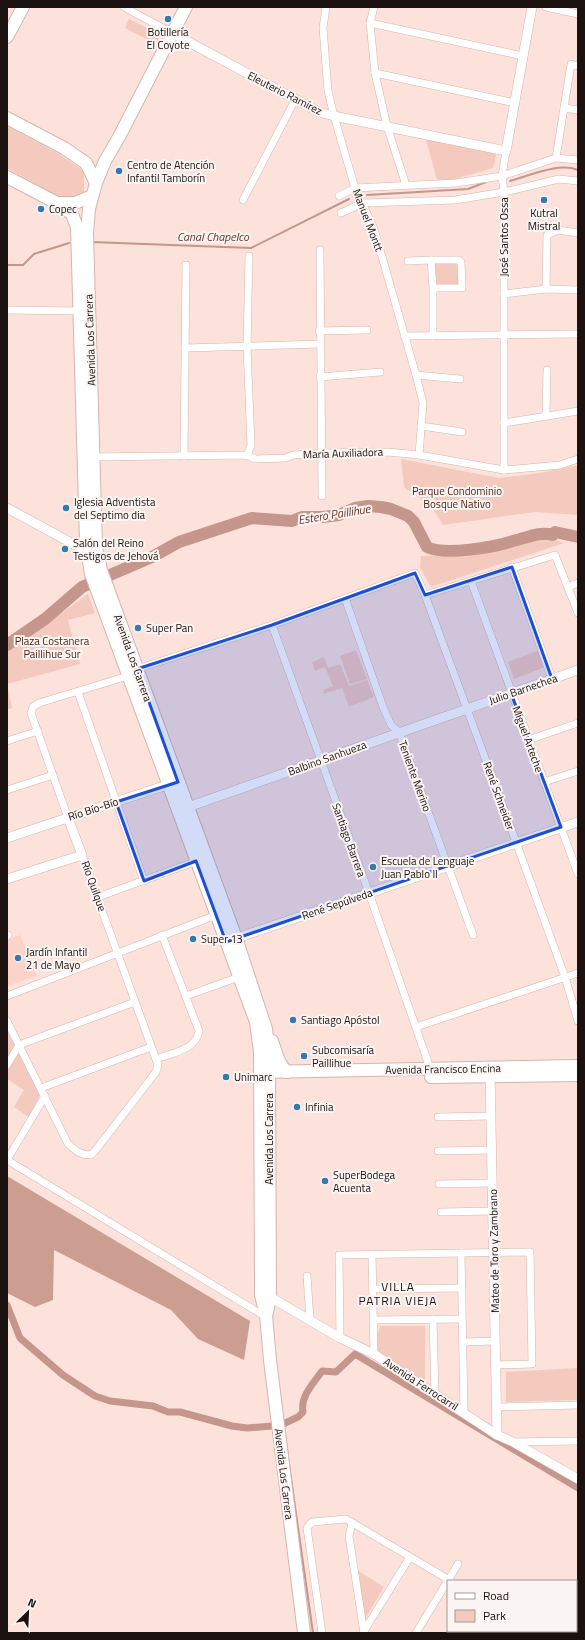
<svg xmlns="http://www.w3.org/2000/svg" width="585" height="1640" font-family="'Titillium Web',sans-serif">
<rect width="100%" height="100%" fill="#fde2dc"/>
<path fill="#fcd3c8" d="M20,935L37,976L7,986V940Z"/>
<g fill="#f4c9be">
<path d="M129,19L161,35L156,44L125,28Z"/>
<path d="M7,126L59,154L84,171V194L74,201L63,199L7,168Z"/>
<path d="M425,136L497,149L494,165L493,168L454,179L437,180Z"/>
<path d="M456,261L460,264V284L457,287L437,286L436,273L434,265L437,262Z"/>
<path d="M401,459L499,478L540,473L578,465V515L535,512L443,525L432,507L404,487Z"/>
<path d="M549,538L564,543L431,587L420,568L421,556L474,554Z"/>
<path d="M88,594L95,613L68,620L80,664L7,684L12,708L7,710V652Z"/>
<path d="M356,650L367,679L350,684L340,656Z"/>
<path d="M539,650L545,667L514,679L508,662Z"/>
<path d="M324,657L328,668L340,664L349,686L367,680L374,697L349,707L342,688L324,694L323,690L333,686L325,667L315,671L312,662Z"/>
<path d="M7,1031L40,1095L29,1117L14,1107L24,1090L7,1079V1072L14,1059L7,1055Z"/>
<path d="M380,1326H425V1383L373,1352Z"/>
<path d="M578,1368V1400L506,1402V1372Z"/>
<path d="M357,1570L384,1587L364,1621Z"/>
</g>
<path fill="#cc9d91" d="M7,1176L250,1321L244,1360L198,1339L171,1310L54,1250L53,1300L35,1307L7,1293Z"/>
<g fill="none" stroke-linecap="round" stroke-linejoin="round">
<g stroke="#c5968b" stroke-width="2">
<path d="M510,181C529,176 559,162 578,170"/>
<path d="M367,195L468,189L486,182"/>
<path d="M91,242L251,248L349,199"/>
<path d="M7,265H23L34,254L69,243"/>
<path d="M285,1436L313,1633"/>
</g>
<g stroke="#c5968b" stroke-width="7">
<path d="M7,1305L20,1338L63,1375L95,1396L110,1401L153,1406L168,1412H180L232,1426L247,1428L272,1426"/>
<path d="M281,1425L298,1417L303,1412C300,1396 314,1383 322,1371L336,1372L355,1354L578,1488"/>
</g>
<path stroke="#c5968b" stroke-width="12" d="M7,645L45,619L82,587L152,557L179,542L252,518L292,521L302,517H323L339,515L355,508L368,506L381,507L391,509L408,516L414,522L427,547C445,556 494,547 513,541C527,538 539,531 553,535L555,532L578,537"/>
<g stroke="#d5b5ad" stroke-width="8">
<g id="minor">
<path d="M124,7L172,33"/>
<path d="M326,7L323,28L328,91L334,116L355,188L374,229L416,375L423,403L419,455"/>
<path d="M374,7L370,23L375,73L387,126L406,185"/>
<path d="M546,7L578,14"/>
<path d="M370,23L523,56"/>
<path d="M375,73L515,103"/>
<path d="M564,108L578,110"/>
<path d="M556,158L571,64L578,66"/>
<path d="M339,196L355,188L456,183L502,176L556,158L578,160"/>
<path d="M243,200L295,100"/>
<path d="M341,213L363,203L455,200L504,192L559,179L578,181"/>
<path d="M320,250L322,496"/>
<path d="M408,261L431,260"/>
<path d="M433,288H462L461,262L458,260H431L433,288V336"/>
<path d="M546,289L547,235L558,230L578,233"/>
<path d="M504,294L546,289L578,290"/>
<path d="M7,310L79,311"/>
<path d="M319,331L367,330"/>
<path d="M404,336L578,334"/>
<path d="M185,348L319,344"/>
<path d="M416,375L460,379"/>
<path d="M320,377L380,372"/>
<path d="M546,416L547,370"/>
<path d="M504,423L578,411"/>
<path d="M421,426L462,432"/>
<path d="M247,455L251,446L247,346L249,256"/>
<path d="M184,456L186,265"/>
<path d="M90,457L247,455L255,459L286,458L293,455L322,453L388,452L419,455L504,470L560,465L578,459"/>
<path d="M504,470V192L502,176L506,151"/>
<path d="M512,567L552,679"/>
<path d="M471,581L578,874"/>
<path d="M568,587L578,583"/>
<path d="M425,595L555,555L578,613"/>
<path d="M345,598L383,707L391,725L399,732L473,935"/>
<path d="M272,625L369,893L431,1071"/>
<path d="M137,669L272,625L415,573L425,595L516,842L565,977L578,1021"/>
<path d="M78,692L144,881"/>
<path d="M528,740L578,723"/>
<path d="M7,741L38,731"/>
<path d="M544,782L578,771"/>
<path d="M7,790L53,775"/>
<path d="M68,818L31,713L33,707L39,703L128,676"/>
<path d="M98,897L197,861"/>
<path d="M7,936L8,935"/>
<path d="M7,996L216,915"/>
<path d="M186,996L239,977"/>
<path d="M7,1021L68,1144C76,1151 80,1155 91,1155L95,1151L156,1072L158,1065L82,855"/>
<path d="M416,1027L578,973"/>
<path d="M156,1059C172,1053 196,1050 199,1031L162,935"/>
<path d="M7,1065L19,1045L135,1002"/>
<path d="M41,1088L151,1047"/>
<path d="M438,1117L491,1116"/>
<path d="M438,1151L492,1150"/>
<path d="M7,1160L266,1317"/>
<path d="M7,1160L45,1096"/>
<path d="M439,1184L492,1183"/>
<path d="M441,1212L493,1211"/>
<path d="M461,1253L464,1412"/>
<path d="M372,1254L374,1354"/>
<path d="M307,1276L310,1320"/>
<path d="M373,1289L462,1288"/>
<path d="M433,1319L435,1395"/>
<path d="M373,1320L462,1319"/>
<path d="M340,1338L339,1255L530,1252L532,1364L496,1365"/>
<path d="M463,1342L495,1341"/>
<path d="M497,1407L578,1405"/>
<path d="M513,1442L578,1441"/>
<path d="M352,1523L349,1536L364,1633"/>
<path d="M364,1631L410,1557"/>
<path d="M536,1631L540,1633"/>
<path d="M322,1633L307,1528L310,1524L313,1522L346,1519L451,1581"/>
<path d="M416,1633L458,1564"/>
<path d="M509,1633L510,1631"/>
<path d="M552,1633L553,1631"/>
</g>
</g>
<g stroke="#d5b5ad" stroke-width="10">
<g id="tertiary">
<path d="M172,33L319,112L334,116L506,151L532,7"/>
<path d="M7,508L90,553"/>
<path d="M188,807L578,670"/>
<path d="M7,838L173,783"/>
<path d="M7,879L82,855L68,818"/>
<path d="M231,940L578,822"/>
<path d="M490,1071L497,1435"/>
<path d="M264,1296L270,1297L340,1338L374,1354L497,1435L513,1442L578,1479"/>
</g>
</g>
<g stroke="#d5b5ad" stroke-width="14">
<g id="primary">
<path d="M186,7L119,137L105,161L96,183L89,209L87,233L96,547L101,570L236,938L266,1029L269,1056L270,1297L267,1313"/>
<path d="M7,37L23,7"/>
<path d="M7,118L64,148L86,163L96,183"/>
<path d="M7,177L57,203H75L92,196"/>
<path d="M57,203L72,214L77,227L86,541L91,574L256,1022L260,1052L261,1295L266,1315L270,1360L304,1633"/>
<path d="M272,1041C276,1052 278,1064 287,1072"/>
<path d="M261,1072L578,1066"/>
<path d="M431,1077L578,1075"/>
</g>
</g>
<use href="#minor" stroke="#fff" stroke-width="7"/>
<use href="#tertiary" stroke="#fff" stroke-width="9"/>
<use href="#primary" stroke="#fff" stroke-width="12"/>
</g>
<path fill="#1d4ed8" fill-opacity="0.2" stroke="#1d4ed8" stroke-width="3" stroke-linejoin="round" d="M512,567L552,679L511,693L561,827L226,942L196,861L144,881L116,802L178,782L137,669L272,625L415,573L425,595Z"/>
<g fill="#347aaf" stroke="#fbf5f3" stroke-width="1.5">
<circle cx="168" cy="19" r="4"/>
<circle cx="119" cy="171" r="4"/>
<circle cx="544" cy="200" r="4"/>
<circle cx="41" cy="209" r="4"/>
<circle cx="66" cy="508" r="4"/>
<circle cx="65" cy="549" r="4"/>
<circle cx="138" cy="628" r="4"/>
<circle cx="373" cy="867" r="4"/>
<circle cx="193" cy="939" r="4"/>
<circle cx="18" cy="958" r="4"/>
<circle cx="293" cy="1020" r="4"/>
<circle cx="304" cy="1056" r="4"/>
<circle cx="226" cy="1077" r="4"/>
<circle cx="297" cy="1107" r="4"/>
<circle cx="325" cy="1181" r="4"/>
</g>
<g text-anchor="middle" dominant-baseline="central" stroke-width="4" stroke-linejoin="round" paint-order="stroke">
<g font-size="11" fill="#1b110e" stroke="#fbf5f3" text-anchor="start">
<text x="168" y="32" text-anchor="middle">Botillería<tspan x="168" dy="13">El Coyote</tspan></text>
<text x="127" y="165">Centro de Atención<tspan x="127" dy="13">Infantil Tamborín</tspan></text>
<text x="49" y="209">Copec</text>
<text x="544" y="213" text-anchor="middle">Kutral<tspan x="544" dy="13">Mistral</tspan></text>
<text x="74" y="502">Iglesia Adventista<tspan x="74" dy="13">del Septimo dia</tspan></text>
<text x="73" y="543">Salón del Reino<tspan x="73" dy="13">Testigos de Jehová</tspan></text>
<text x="146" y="628">Super Pan</text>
<text x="381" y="861">Escuela de Lenguaje<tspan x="381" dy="13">Juan Pablo II</tspan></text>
<text x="201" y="939">Super 13</text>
<text x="26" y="952">Jardín Infantil<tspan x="26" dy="13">21 de Mayo</tspan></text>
<text x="301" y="1020">Santiago Apóstol</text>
<text x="312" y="1050">Subcomisaría<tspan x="312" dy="13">Paillihue</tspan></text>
<text x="234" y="1077">Unimarc</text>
<text x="305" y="1107">Infinia</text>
<text x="333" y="1175">SuperBodega<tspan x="333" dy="13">Acuenta</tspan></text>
</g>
<g font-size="11" fill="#1b110e" stroke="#fbf5f3">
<text transform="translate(285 93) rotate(27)">Eleuterio Ramírez</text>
<text transform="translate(368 220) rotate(69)">Manuel Montt</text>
<text transform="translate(504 237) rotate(-90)">José Santos Ossa</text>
<text transform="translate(90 340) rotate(-92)">Avenida Los Carrera</text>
<text transform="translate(343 453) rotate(-2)">María Auxiliadora</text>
<text transform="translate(133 658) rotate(70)">Avenida Los Carrera</text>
<text transform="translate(523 689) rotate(-19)">Julio Barnechea</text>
<text transform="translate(528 739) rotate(70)">Miguel Arteche</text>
<text transform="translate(327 758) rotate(-20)">Balbino Sanhueza</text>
<text transform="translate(415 776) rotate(70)">Teniente Merino</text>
<text transform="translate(499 796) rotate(70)">René Schneider</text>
<text transform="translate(93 809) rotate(-18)">Río Bío-Bío</text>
<text transform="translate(349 840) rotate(70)">Santiago Barrera</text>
<text transform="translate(94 886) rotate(70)">Río Quilque</text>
<text transform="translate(337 904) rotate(-19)">René Sepúlveda</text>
<text transform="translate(443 1069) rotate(-1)">Avenida Francisco Encina</text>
<text transform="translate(269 1139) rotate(-90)">Avenida Los Carrera</text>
<text transform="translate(494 1251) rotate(-91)">Mateo de Toro y Zambrano</text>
<text transform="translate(421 1384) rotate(33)">Avenida Ferrocarril</text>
<text transform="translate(284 1474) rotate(83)">Avenida Los Carrera</text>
</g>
<g font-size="11" fill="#531a0d" stroke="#fbf5f3">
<text x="457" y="491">Parque Condominio<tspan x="457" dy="13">Bosque Nativo</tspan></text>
<text x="52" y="641">Plaza Costanera<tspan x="52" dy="13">Paillihue Sur</tspan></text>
</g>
<g font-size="12" font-style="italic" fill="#6e3224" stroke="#fbf5f3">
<text x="213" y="236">Canal Chapelco</text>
<text transform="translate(334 514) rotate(-9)">Estero Paillihue</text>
</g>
<g font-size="12" letter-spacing="1" fill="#1b110e" stroke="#fbf5f3">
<text x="398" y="1286">VILLA<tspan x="398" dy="14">PATRIA VIEJA</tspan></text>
</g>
</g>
<rect width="585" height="1640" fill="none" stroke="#1b110e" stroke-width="16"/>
<rect x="447" y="1580" width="130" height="52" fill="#fbf5f3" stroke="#a19a97"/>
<rect x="455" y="1593" width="20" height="6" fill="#ffffff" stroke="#a19a97"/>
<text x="483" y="1600" font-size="12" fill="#1b110e">Road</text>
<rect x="455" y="1610" width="20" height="12" fill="#f4c9be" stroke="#a19a97"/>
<text x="483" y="1620" font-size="12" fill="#1b110e">Park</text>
<g transform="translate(28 1612) rotate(24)" stroke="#fbf5f3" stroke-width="3" paint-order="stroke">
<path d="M0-3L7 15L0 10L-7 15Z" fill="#1b110e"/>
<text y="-6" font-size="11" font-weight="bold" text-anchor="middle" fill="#1b110e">N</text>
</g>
</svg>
